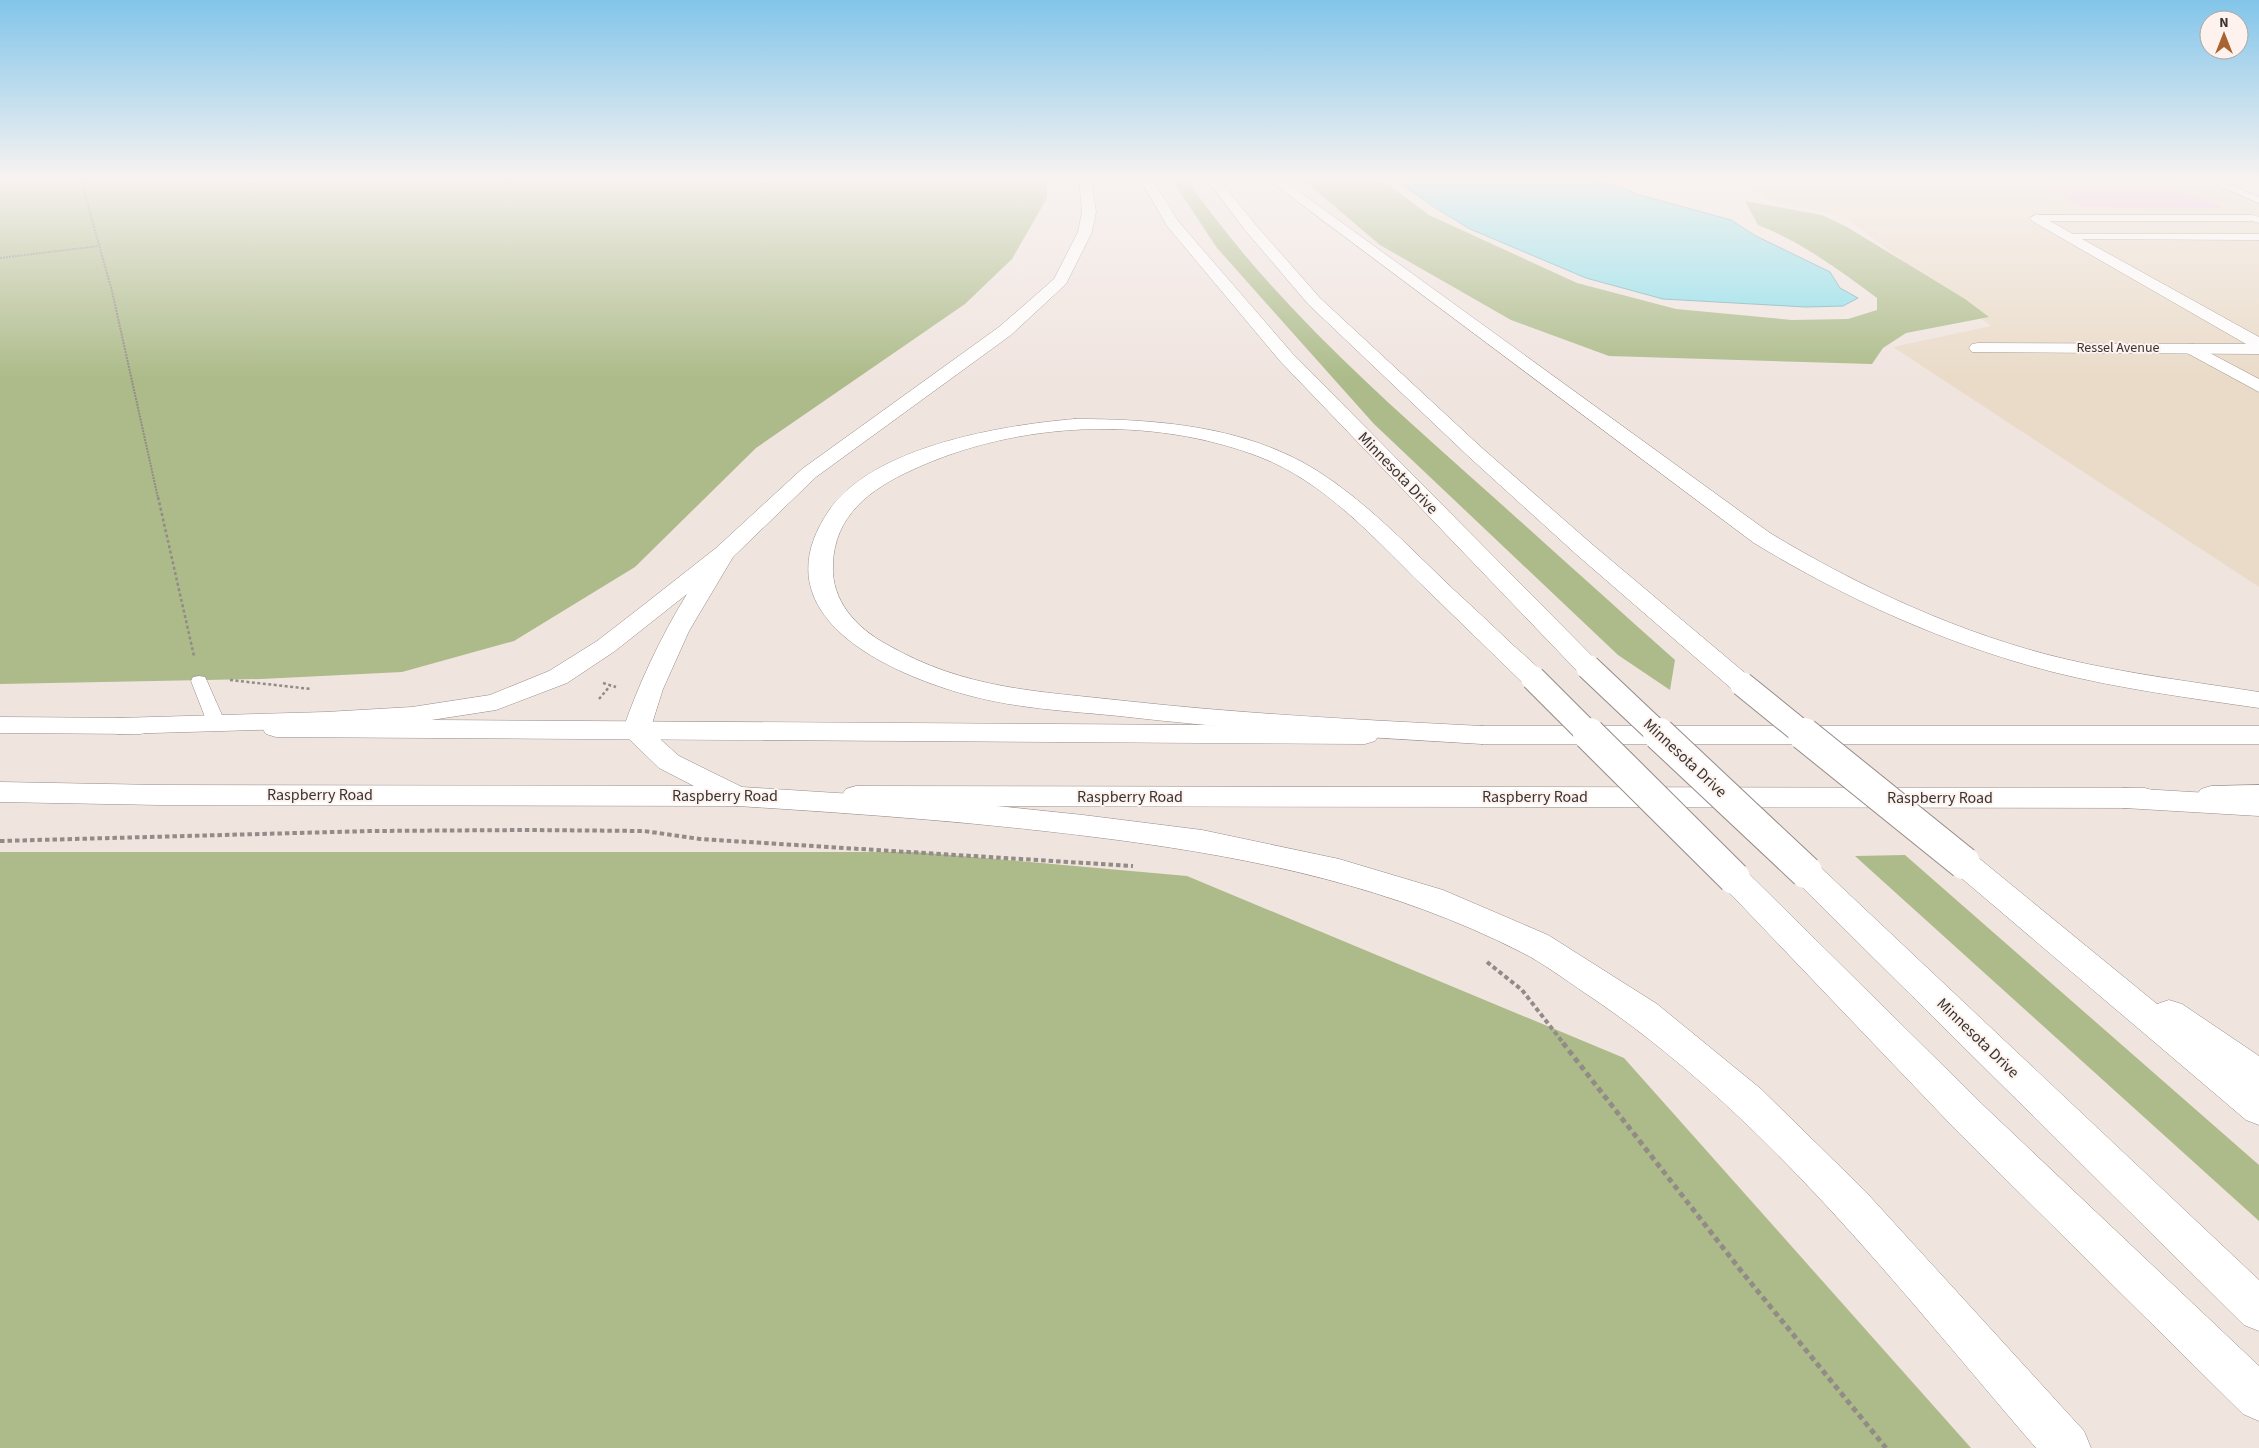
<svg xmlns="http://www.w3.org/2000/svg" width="2259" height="1448" font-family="'Source Sans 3',sans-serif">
<rect width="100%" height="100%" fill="#f0e4df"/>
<path fill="#eadbc8" d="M1731,177H2200L2259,203V587L1893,347L1991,326L1844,217L1770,201Z"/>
<g fill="#acbb89">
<path d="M0,177H1047V198L1012,259L965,304L756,448L635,567L514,641L402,672L261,679L0,684Z"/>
<path d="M1170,177H1185C1262,289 1362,380 1463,470C1534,533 1604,597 1675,660L1670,690L1618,655L1374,424L1217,248Z"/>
<path d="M1300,177H1378L1429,215L1577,283L1676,309L1792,320L1848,319L1877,310V298C1839,270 1802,242 1758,225L1745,201L1822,215L1847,227L1965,299L1989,317L1906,333L1883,348L1872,364L1609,356L1511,320L1380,245Z"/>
<path d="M0,852H916L1187,876L1624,1058L1971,1448H0Z"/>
<path d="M1905,855L2259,1165V1221L1855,856Z"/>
</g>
<path fill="#8adfec" stroke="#71acb4" d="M1392,177H1580L1589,181L1619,186L1636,194L1731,220L1754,235L1830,272L1840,288L1858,298L1843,306L1806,307L1663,299L1586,278L1470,229L1434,207Z"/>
<path fill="#efb8e3" d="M2045,188H2179L2223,208L2083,207Z"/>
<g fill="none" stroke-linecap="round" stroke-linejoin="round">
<g stroke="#968b87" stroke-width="1">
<g id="lane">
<path d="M2200,177H2210L2259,197V203Z"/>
<path d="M2253,215L2259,217V223L2252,221H2037L2033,218L2037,215Z"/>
<path d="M2071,234H2259V240L2068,239L2067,237Z"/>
<path d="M199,676L205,677L207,681L225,722L222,726H210L207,722L191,681L193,677Z"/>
</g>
</g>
<g stroke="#968b87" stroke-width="1">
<path id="street" d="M2037,214L2259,337V354L1972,352L1969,348L1972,344L1978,343L2246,344L2032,221L2030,218Z"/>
</g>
<g stroke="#968b87" stroke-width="1">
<g id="secondary">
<path d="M2193,344L2259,379V392L2187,353L2184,349L2187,345Z"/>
<path d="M0,717L140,718L150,720L154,726L150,732L140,734L0,733Z"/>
<path d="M276,719L1365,726L1375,729L1379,735L1375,741L1365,744L276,737L266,734L262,728L266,722Z"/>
<path d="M0,782L160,785L737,786L747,789L752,796L747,803L737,806L160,805L0,802Z"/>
</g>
</g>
<g stroke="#968b87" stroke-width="1">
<g id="primary">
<path d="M1482,726H2259V744H1482L1472,741L1468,735L1472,729Z"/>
<path d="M2259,785V805L2211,806L2201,803L2196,796L2201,789L2211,786Z"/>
<path d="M856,786L2145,788L2155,791L2160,798L2155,805L2145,808L856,806L846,803L841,796L846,789Z"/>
</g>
</g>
<g stroke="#968b87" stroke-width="1">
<g id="highway">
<path d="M1079,177H1091L1096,212L1092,232L1066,284L1011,335L816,477L733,557L689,631L663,689L650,730L679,756L742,787L931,799L1083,815L1202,830L1339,859L1443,890L1548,935L1657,1004L1761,1089L1865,1191L2084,1431L2091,1448H2036C1897,1287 1764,1112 1585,993C1564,979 1543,963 1521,952C1393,887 1259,859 1118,840C991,823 864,814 737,806L727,803L659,768L622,732C639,683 660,638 687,594L615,651L567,683L496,710L412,723L326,728L118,734L108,732L104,726L108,720L118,718L326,712L412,707L490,695L549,671L597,641L641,607L716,548L802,469L999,327L1054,279L1078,232L1082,212Z"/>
<path d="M1139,177H1151L1178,221L1292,353L1597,661L1601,667L1597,673L1588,675L1579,673L1280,361L1167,226Z"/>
<path d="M1205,177H1217L1255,224L1320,298L1482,448L1593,545L1751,678L1755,684L1751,690L1742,692L1733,690L1577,555L1468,456L1308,304L1245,230Z"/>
<path d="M1265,177H1279L1770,533C1859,587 1963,635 2065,659C2129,674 2194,682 2259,692V708C2190,698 2121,689 2053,672C1948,645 1846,599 1754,543Z"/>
<path d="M1075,419C1157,419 1245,426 1316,470C1367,502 1410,548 1453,589C1474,608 1494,627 1514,646C1525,656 1538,666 1546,678L1542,684L1533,686L1524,684C1490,651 1457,619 1423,586C1375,539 1325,482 1260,457C1151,415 1017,421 912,470C870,489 834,516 833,565C831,601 857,628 886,644C966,690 1038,691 1126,701C1244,714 1363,720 1482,726L1492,729L1496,735L1492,741L1482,744C1361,737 1240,730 1119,716C1069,711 1020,709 971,696C888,674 756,615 830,509C875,446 1003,425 1075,419Z"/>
<path d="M2124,788L2259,796V816L2124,808L2114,805L2109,798L2114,791Z"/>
<path d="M1964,852L1975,855L2157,1004L2169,1000L2182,1004L2259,1056V1125L2246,1120L1953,871L1948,863L1953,855Z"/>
<path d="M1806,861L1817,864L2259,1280V1331L2244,1325L1795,880L1790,872L1795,864Z"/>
<path d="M1734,867L1745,870L1984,1106L2259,1366V1421L2243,1414L1956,1130L1723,886L1718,878L1723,870Z"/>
</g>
</g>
<g stroke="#938b87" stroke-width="2" stroke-dasharray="2 1" stroke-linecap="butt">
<path d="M80,177L112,291L158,498"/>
<path d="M0,258L99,246"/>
</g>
<g stroke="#938b87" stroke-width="2.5" stroke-dasharray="3 2.5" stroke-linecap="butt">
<path d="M158,497L194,656"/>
<path d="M230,680L311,689"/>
<path d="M603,683L616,687"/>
<path d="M599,699L610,686"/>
</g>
<g stroke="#938b87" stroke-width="4" stroke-dasharray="4.5 3" stroke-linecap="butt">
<path d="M0,841L371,831L528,830L644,831L700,839L1133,866"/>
<path d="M1487,962L1522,990L1564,1044"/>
</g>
<path stroke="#938b87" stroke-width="5" stroke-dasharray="5.5 4" stroke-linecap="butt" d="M1563,1043L1742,1272L1886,1448"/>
<use href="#lane" fill="#fff" fill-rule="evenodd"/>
<use href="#street" fill="#fff" fill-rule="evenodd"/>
<use href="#secondary" fill="#fff" fill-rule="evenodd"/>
<use href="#primary" fill="#fff" fill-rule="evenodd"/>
<use href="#highway" fill="#fff" fill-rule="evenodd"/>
<g stroke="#968b87" stroke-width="26" stroke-linecap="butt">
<g id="highway-bridge-far1">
<path d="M1588,667L1660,735"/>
<path d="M1533,678L1590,735"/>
<path d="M1742,684L1805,735"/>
</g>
</g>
<g stroke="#968b87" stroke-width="34" stroke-linecap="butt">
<g id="highway-bridge">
<path d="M1589,734L1734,878"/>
<path d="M1659,734L1806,872"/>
<path d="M1804,734L1964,863"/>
</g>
</g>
<use href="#highway-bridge-far1" stroke="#fff" stroke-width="24"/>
<use href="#highway-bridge" stroke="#fff" stroke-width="32"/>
</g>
<linearGradient id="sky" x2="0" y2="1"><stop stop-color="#82c5ea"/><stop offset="0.47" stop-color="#f8f3f1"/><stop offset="1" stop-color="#f8f3f1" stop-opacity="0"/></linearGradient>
<rect width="2259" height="379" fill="url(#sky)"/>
<g text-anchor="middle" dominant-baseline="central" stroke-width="4" stroke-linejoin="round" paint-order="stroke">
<g font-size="14" fill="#383432" stroke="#fdf2ed">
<text x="2118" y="348">Ressel Avenue</text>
</g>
<g font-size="16" fill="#383432" stroke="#fdf2ed">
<text transform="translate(1398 473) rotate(46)">Minnesota Drive</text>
<text transform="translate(1685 758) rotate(43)">Minnesota Drive</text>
<text x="320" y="795">Raspberry Road</text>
<text x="725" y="796">Raspberry Road</text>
<text x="1130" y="797">Raspberry Road</text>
<text x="1535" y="797">Raspberry Road</text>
<text x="1940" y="798">Raspberry Road</text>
<text transform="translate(1978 1038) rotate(44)">Minnesota Drive</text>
</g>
</g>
<g transform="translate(2224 35)"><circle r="24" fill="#fdf2ed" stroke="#aea6a2"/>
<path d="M0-4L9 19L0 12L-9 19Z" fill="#a76432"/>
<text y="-8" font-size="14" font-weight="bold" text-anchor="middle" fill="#383432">N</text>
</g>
</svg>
